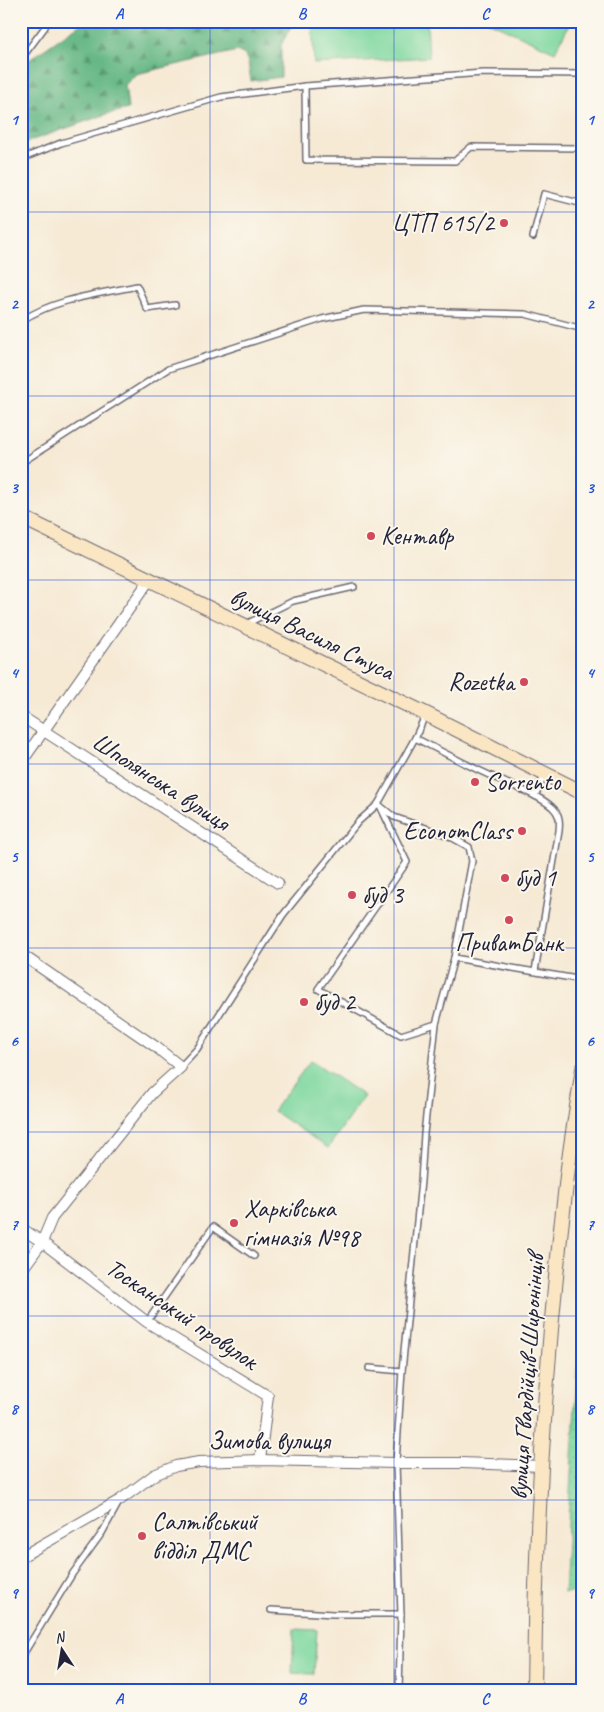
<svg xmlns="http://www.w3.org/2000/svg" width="604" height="1712" font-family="Caveat,sans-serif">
<defs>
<pattern id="forest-firs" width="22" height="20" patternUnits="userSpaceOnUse" patternTransform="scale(1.25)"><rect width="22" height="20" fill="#66b885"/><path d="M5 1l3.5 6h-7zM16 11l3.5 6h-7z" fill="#54956e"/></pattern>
<pattern id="park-dots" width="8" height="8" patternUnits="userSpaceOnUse" patternTransform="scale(1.25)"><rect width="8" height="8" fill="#7dd79e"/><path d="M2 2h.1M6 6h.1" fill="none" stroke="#6cb889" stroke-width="1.8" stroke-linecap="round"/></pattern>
</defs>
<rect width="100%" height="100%" fill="#fbf7ec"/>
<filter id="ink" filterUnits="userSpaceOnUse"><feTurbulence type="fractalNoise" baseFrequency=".02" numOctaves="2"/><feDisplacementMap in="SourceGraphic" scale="10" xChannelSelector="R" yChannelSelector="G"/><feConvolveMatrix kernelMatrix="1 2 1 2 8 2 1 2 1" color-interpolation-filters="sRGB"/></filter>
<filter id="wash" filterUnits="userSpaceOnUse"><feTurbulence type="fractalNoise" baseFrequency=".0096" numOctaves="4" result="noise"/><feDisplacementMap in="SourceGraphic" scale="20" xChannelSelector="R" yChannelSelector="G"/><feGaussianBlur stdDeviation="1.12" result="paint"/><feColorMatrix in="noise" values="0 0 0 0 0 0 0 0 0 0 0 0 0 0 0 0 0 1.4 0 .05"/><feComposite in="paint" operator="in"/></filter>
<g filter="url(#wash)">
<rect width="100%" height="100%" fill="#f6ead5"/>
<g fill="#7dd79e" stroke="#507c6c">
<path d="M312,21H427L429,57L314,64Z"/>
<path d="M488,21H571L555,52Z"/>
<path d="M311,1060L364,1096L328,1148L273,1111Z"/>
<path d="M294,1629L317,1630L314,1674L292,1673Z"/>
</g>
<path fill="url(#forest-firs)" stroke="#446d60" d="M85,21H294L281,45V77L251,81L248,62L245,55L237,51L136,74L125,85L128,109L107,114L21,144L22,65Z"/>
<path fill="url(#park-dots)" stroke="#507c6c" d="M583,1308V1591L564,1593L579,1339Z"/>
</g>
<g filter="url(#ink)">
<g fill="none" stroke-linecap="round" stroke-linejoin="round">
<g stroke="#6c6871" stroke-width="8">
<g id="lane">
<path d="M21,59L45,27L47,21"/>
<path d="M305,86L306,160L455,161L471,147L583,148"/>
<path d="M21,159L61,143L221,97L305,86L483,73L583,74"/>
<path d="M533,237L544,194L583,204"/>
<path d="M21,321C54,299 98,294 137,286L147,309L175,305"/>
<path d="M21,463L168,369L322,319L364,310L525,314L583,329"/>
<path d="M246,624L293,601L354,587"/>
<path d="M415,738C443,752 470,767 498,779C514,787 539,795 552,807C560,814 560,822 559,831L535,971"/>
<path d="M535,796L545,774"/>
<path d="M378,804L394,817L449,836L469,847L472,861L454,958L436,1024L424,1134L421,1181L402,1371L396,1463L401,1614L399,1691"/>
<path d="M381,808L407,862L318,989L401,1035L436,1024"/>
<path d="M454,958L583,980"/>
<path d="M181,1066L197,1049L283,915L358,822L378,804L415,738L425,716"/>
<path d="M147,1322L213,1227L254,1256"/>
<path d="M369,1368L402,1371"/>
<path d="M271,1610L333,1614H401"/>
<path d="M21,1658L73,1573L102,1533L118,1504"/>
</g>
</g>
<g stroke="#6c6871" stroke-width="12">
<g id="street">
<path d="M21,716L278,883"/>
<path d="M21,763L150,579"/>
<path d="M21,954L156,1047L181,1067L152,1093L52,1218L42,1242L21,1271"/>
<path d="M21,1228L42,1242L147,1322L268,1396L260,1460"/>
<path d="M21,1557L120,1500L154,1475L176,1466L199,1462L260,1460L396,1463H461L542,1466"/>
</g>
</g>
<g stroke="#6c6871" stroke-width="16">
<g id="secondary">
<path d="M21,517L426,714L583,793"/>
<path d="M534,1691C535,1522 546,1352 566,1185C570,1146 577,1107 583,1069"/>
</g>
</g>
<use href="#lane" stroke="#fff" stroke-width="5"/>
<use href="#street" stroke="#fff" stroke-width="10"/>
<use href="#secondary" stroke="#fbe6c4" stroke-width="14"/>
</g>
</g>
<path fill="none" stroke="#1d4ed8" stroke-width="1" stroke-opacity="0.55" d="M210,21V1691M394,21V1691M21,212H583M21,396H583M21,580H583M21,764H583M21,948H583M21,1132H583M21,1316H583M21,1500H583"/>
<g fill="#d1495b" stroke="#fbf7ec" stroke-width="2">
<circle cx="504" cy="223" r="5"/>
<circle cx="371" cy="536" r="5"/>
<circle cx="524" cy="682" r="5"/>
<circle cx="475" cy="782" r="5"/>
<circle cx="522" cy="831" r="5"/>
<circle cx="505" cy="878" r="5"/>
<circle cx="352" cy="895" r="5"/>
<circle cx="509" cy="920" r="5"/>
<circle cx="304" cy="1002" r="5"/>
<circle cx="234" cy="1223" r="5"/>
<circle cx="142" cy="1536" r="5"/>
</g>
<g text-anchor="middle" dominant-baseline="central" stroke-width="4" stroke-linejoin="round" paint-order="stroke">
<g font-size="25" fill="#22223b" stroke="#fbf7ec" text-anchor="start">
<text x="494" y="223" text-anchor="end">ЦТП 615/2</text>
<text x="381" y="536">Кентавр</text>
<text x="514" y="682" text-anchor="end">Rozetka</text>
<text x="485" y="782">Sorrento</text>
<text x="512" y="831" text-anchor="end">EconomClass</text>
<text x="515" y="878">буд 1</text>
<text x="362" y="895">буд 3</text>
<text x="509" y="943" text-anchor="middle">ПриватБанк</text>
<text x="314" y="1002">буд 2</text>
<text x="244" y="1209">Харківська<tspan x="244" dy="29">гімназія №98</tspan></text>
<text x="152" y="1522">Салтівський<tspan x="152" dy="29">відділ ДМС</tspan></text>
</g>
<g font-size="25" fill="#22223b" stroke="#fbf7ec">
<text transform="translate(312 634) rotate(26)">вулиця Василя Стуса</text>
<text transform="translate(161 782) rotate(33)">Шполянська вулиця</text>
<text transform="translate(182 1314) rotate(34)">Тосканський провулок</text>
<text transform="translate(527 1377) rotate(-86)">вулиця Гвардійців-Широнінців</text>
<text x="269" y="1441">Зимова вулиця</text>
</g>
</g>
<rect width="604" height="1712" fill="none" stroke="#fbf7ec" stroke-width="55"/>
<g transform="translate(62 1650) rotate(348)" stroke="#fbf7ec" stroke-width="4" paint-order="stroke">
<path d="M0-4L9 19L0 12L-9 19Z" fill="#22223b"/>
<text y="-8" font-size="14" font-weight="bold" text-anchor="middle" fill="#22223b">N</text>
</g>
<rect x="28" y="28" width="548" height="1656" fill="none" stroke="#1d4ed8" stroke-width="2"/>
<g font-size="16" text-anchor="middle" font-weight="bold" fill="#1d4ed8">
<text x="119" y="19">A</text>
<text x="302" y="19">B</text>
<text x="485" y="19">C</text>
<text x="14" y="125">1</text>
<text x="590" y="125">1</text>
<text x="14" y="309">2</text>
<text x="590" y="309">2</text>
<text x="14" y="493">3</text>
<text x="590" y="493">3</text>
<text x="14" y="678">4</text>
<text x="590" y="678">4</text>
<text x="14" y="862">5</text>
<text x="590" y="862">5</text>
<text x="14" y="1046">6</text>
<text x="590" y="1046">6</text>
<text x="14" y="1230">7</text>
<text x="590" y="1230">7</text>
<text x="14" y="1414">8</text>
<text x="590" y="1414">8</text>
<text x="14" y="1598">9</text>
<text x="590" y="1598">9</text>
<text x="119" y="1704">A</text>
<text x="302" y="1704">B</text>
<text x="485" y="1704">C</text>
</g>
</svg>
